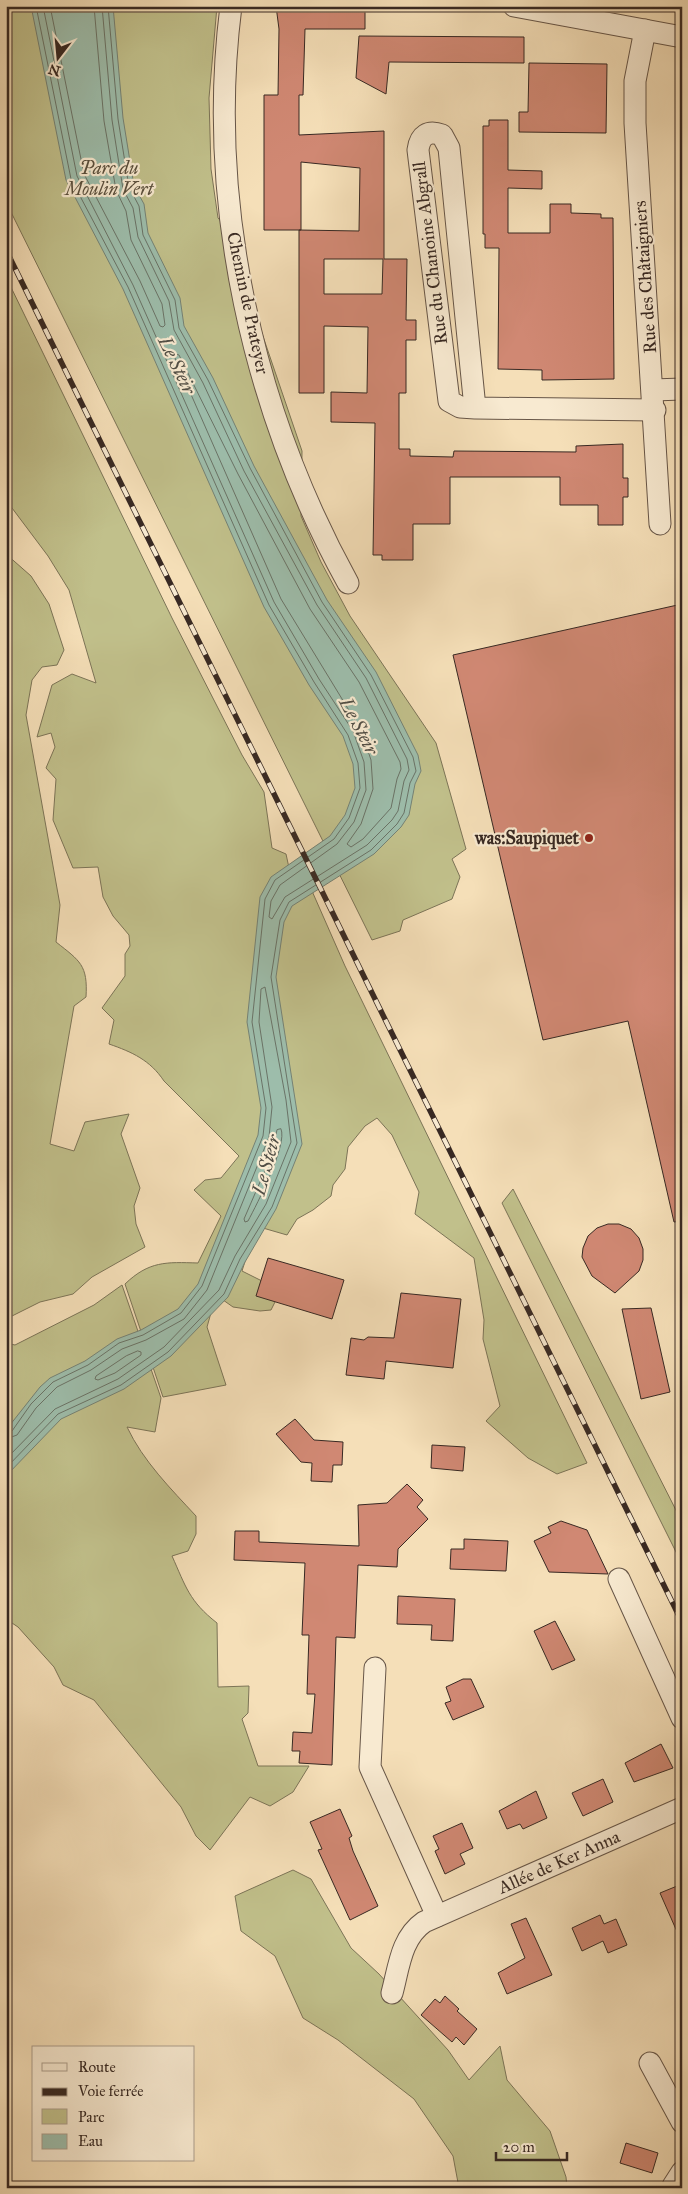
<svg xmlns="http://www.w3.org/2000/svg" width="688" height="2194" font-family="'IM FELL Great Primer',serif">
<rect width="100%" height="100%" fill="#f5dfb8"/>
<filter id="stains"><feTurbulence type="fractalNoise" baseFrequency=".004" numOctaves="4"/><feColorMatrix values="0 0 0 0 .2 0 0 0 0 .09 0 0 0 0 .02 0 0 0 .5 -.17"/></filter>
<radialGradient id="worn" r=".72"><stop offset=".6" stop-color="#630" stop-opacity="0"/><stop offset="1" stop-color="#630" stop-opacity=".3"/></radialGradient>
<g fill="#c1c08b" stroke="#7c7457">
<path d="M6,6H217L209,98L211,169L218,218L243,245L253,307L302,451L301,516L321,562L350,616L436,743L466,849L452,859L460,877L452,899L403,920L400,931L372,940L6,202Z"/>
<path d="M6,277L172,618L242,755L264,792L272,848L286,854L291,877L312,891L345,966L587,1463L557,1474L528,1458L486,1421L500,1406L483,1339L484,1320L474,1258L415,1214L419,1192L392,1135L377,1118L365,1126L348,1147L345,1169L333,1185L331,1196L313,1210L297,1219L287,1235L256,1226L242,1271L272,1286L276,1300L271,1310L260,1311L233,1307L216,1295L207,1327L226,1385L163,1397L125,1284C149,1261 166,1262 198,1263L221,1216L194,1190L205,1180L221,1178L239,1156L164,1081C150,1060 132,1052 109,1044L114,1020L102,1008L125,976V954L130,946L129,935L113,916L103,897L98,867L73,868L53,820L56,779L46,768L55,747L51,733L37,737L52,685L72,674L96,683L69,590L48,556L6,500Z"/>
<path d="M6,554L31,576L49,604L64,650L57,665L42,667L32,680L26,715L60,905L56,942C80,961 88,965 86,997L74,1006L50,1144L74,1151L85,1122L129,1114L121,1134L140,1188L134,1206L136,1224L145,1247L92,1277L73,1294L40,1302L6,1319Z"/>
<path d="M513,1189L682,1522V1564L502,1203Z"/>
<path d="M122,1285L161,1398L155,1432L127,1427C143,1461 171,1489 196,1516V1534L188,1551L172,1556C186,1587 189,1601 217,1623L218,1687L249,1686L248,1713L242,1719L258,1766H309L293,1792L270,1806L250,1797L210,1850L196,1836L181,1807L94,1700L63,1685L54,1667L18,1627L6,1619V1343L15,1345L94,1305Z"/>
<path d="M293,1870L311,1879L351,1948L379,1974L448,2050L469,2080L500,2046L507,2080L550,2131L566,2177L567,2188H459L453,2156L414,2099L338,2040L303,2018L275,1956L241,1931L235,1896Z"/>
</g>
<path fill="#9dbdab" stroke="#758275" d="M31,6H113L123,118L134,186L144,204L148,233L180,298L184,326L213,378L254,466L327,600L376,672L418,755L421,771L415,784L409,815L401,827L374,854L292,906L284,922L276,977L302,1144L276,1209L245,1262L228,1297L171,1356L124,1389L61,1419L6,1476V1430L40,1387L50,1378L85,1361L117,1339L141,1330L178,1309L198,1284L258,1135L261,1108L247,1022L260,897L271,877L330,836L345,815L355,788L353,764L343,736L309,685L264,607L123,289L66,180Z"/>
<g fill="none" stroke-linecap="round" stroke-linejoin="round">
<g stroke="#6a7367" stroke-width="1">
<path d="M43,6L77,176L133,285L274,602L319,679L353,731L364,762L366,790L354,822L337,844L280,885L271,901L269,917L272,919L285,897L367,845L392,820L398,811L404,781L409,770L407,759L366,678L317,605L244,471L203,383L174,330L169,301L138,237L133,208L123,189L112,120L102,6"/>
<path d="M50,6L84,174L140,281L160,326L163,327L165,325L162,304L131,240L126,211L116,190L104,121L94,6"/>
<path d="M176,354L179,355L238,474L310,609L359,682L400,762L401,769L397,779L391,808L363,839L351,847L347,844L361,824L373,789L371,760L361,730L281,599L175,358Z"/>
<path d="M281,1129C288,1144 257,1204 248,1221L245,1222L244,1219L270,1159L277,1130Z"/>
<path d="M138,1351L141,1352V1355L115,1373L98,1380L95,1379L96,1376L126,1356Z"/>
<path d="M6,1432L12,1431L31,1404L53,1382L88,1365L119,1343L143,1335L181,1313L202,1286L263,1136L266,1108L252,1022L265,899L275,880L334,839L349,818L360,788L358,763L348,735L314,682L269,605L128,287L71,179L36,6"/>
<path d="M6,1439L17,1435L36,1408L57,1387L91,1370L122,1349L146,1340L184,1319L207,1290L269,1137L272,1107L259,1022L261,989L265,987L286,1100L291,1142L266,1204L235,1256L219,1290L164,1347L118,1379L55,1409L6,1459"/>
<path d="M6,1468L58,1414L121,1385L168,1352L224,1294L240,1259L272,1207L297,1143L271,977L280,920L289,902L371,850L397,824L404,813L410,783L416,771L413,757L371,675L322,602L250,468L208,380L179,328L175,300L143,235L139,206L129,187L118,119L108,6"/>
</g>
</g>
<g fill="#d08873" stroke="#382923" fill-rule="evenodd">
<path d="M276,6H357L358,9L365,10V29H305L303,95H299V135L384,131V259H407L406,320H416V340H406V393H399V449H410V456L453,457L454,451L576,452V446L623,444V478H628V497H623V525H598V505H560V477H450V524H413V560H382V555H373L375,423L331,422V392L367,393L368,327L324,326V393H299V230L359,231L360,168L301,162V230H264V95H278L279,29ZM324,259H383L382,294H324Z"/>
<path d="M359,36L524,37V63L389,62L386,94L356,78Z"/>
<path d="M529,63L607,64L606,133L519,132V112H528Z"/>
<path d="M489,120H508V170L542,171V189L508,188V233H550V204H571V213L601,214V218H613L614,379L542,380V370L498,369L499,248H485V234H483V126H489Z"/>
<path d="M682,604V1221L674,1222L628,1021L543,1040L453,655Z"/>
<path d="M608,1224H619L631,1229L639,1238L643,1249V1260L639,1271L615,1293L592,1276L582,1257L583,1248L588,1236L597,1228Z"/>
<path d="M268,1258L344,1280L332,1319L256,1296Z"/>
<path d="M401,1293L461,1299L453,1368L386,1361L384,1379L346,1375L351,1338L364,1340L368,1337L394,1338Z"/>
<path d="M651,1308L670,1392L641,1399L622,1309Z"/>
<path d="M295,1419L314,1440L343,1442L342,1465H333L332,1482L311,1481L312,1463L301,1462L276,1434Z"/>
<path d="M432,1445L465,1447L463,1471L431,1468Z"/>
<path d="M407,1484L423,1500L417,1507L428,1519L398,1549L397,1567L358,1565L355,1638L336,1637L332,1765L299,1763L300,1751H292L293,1732L312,1733L315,1694H307L309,1635H302L305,1563L234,1560L235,1531H259V1542L359,1546L358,1505L387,1503Z"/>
<path d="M561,1521L587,1530L608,1574L549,1572L534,1541L551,1533L548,1527Z"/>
<path d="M464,1539L508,1541L506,1571L450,1569L451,1549H464Z"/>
<path d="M398,1596L455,1599L453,1641L431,1640L432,1625L397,1624Z"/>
<path d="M555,1621L575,1660L552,1670L534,1631Z"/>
<path d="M463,1679H471L484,1707L453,1720L445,1703L451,1701L446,1687Z"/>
<path d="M661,1744L673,1768L634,1782L625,1763Z"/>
<path d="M603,1779L613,1802L583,1816L572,1793Z"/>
<path d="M536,1791L547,1818L523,1829L520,1824L507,1829L499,1811Z"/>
<path d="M340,1809L352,1836L349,1838L353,1851L378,1906L350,1920L318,1850L322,1849L310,1822Z"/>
<path d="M462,1823L473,1848L460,1854L465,1864L445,1874L435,1851L439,1849L433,1836Z"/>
<path d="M682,1884V1943L660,1893Z"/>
<path d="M600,1915L604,1924L616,1919L627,1945L608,1953L603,1941L582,1951L572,1928Z"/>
<path d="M526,1918L552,1975L507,1994L498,1973L525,1958L511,1924Z"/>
<path d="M445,1996L459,2009L457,2011L477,2029L464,2045L456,2037L452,2042L421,2015L435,1999L440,2003Z"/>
<path d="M626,2143L658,2153L652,2173L620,2163Z"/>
</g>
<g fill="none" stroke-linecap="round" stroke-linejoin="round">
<g stroke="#675648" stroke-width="23">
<g id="minor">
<path d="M231,6C206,202 253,411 348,583"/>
<path d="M514,6L682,37"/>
<path d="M645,30L635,81V123L660,524"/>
<path d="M653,390L682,389"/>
<path d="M475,408L449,148L442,135C428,130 420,135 418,150L449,401L460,407L475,408L655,410"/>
<path d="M619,1579L682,1718"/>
<path d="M375,1668L370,1767L437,1916"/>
<path d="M392,1993C399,1967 401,1938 424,1922L682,1808"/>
<path d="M650,2063L682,2122"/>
<path d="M675,2188L673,2186L682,2172"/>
</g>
</g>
<use href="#minor" stroke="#f8ead1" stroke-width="21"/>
<g stroke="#382923" stroke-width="5.5">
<path id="rail" d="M6,250L682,1622"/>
</g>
<use href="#rail" stroke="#f8ead1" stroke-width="4" stroke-dasharray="11" stroke-linecap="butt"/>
</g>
<circle fill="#8f2418" stroke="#f8ead1" stroke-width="2" cx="589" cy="838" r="5"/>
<g text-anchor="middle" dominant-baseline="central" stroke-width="4.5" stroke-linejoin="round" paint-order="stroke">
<g font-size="18" font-style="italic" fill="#5a4f3d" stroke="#f8ead1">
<text x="109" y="168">Parc du<tspan x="109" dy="21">Moulin Vert</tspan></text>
</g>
<g font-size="18" fill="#382923" stroke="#f8ead1">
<text transform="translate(430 253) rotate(-97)">Rue du Chanoine Abgrall</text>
<text transform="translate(645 277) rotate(-94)">Rue des Châtaigniers</text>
<text transform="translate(248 303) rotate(78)">Chemin de Prateyer</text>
<text transform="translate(559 1862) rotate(-24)">Allée de Ker Anna</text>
</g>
<g font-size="18" font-weight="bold" fill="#382923" stroke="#f8ead1" text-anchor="end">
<text x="579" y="838">was:Saupiquet</text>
</g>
<g font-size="19" font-style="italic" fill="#514e45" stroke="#f8ead1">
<text transform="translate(177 365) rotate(64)">Le Steir</text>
<text transform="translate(359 726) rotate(62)">Le Steir</text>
<text transform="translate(266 1165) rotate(-75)">Le Steir</text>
</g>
</g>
<rect width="688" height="2194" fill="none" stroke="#f5dfb8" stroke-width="25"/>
<rect x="8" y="8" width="673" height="2179" fill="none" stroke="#382923" stroke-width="2.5"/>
<rect x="12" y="12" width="663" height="2169" fill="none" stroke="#382923"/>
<rect x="32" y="2046" width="162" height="115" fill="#f8ead1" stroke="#ab9d8b"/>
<rect x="42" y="2063" width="25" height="8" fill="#f8ead1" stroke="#ab9d8b"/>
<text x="78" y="2072" font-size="15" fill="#382923">Route</text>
<rect x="42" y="2088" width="25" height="8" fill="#382923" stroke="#ab9d8b"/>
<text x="78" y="2096" font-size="15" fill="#382923">Voie ferrée</text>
<rect x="42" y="2109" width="25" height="15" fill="#c1c08b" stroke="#ab9d8b"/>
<text x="78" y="2122" font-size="15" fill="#382923">Parc</text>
<rect x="42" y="2134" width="25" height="15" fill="#9dbdab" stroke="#ab9d8b"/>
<text x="78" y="2146" font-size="15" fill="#382923">Eau</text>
<g transform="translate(58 58) rotate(196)" stroke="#f8ead1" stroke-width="4" paint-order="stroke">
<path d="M0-4L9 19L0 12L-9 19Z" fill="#382923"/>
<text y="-8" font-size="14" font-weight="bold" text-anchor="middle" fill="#382923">N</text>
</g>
<path d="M496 2152v8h71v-8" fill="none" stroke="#382923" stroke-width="2.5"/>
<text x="503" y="2152" font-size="15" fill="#382923" stroke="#f8ead1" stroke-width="4" paint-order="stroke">20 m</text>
<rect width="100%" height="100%" filter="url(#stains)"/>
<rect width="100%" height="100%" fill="url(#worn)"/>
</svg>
